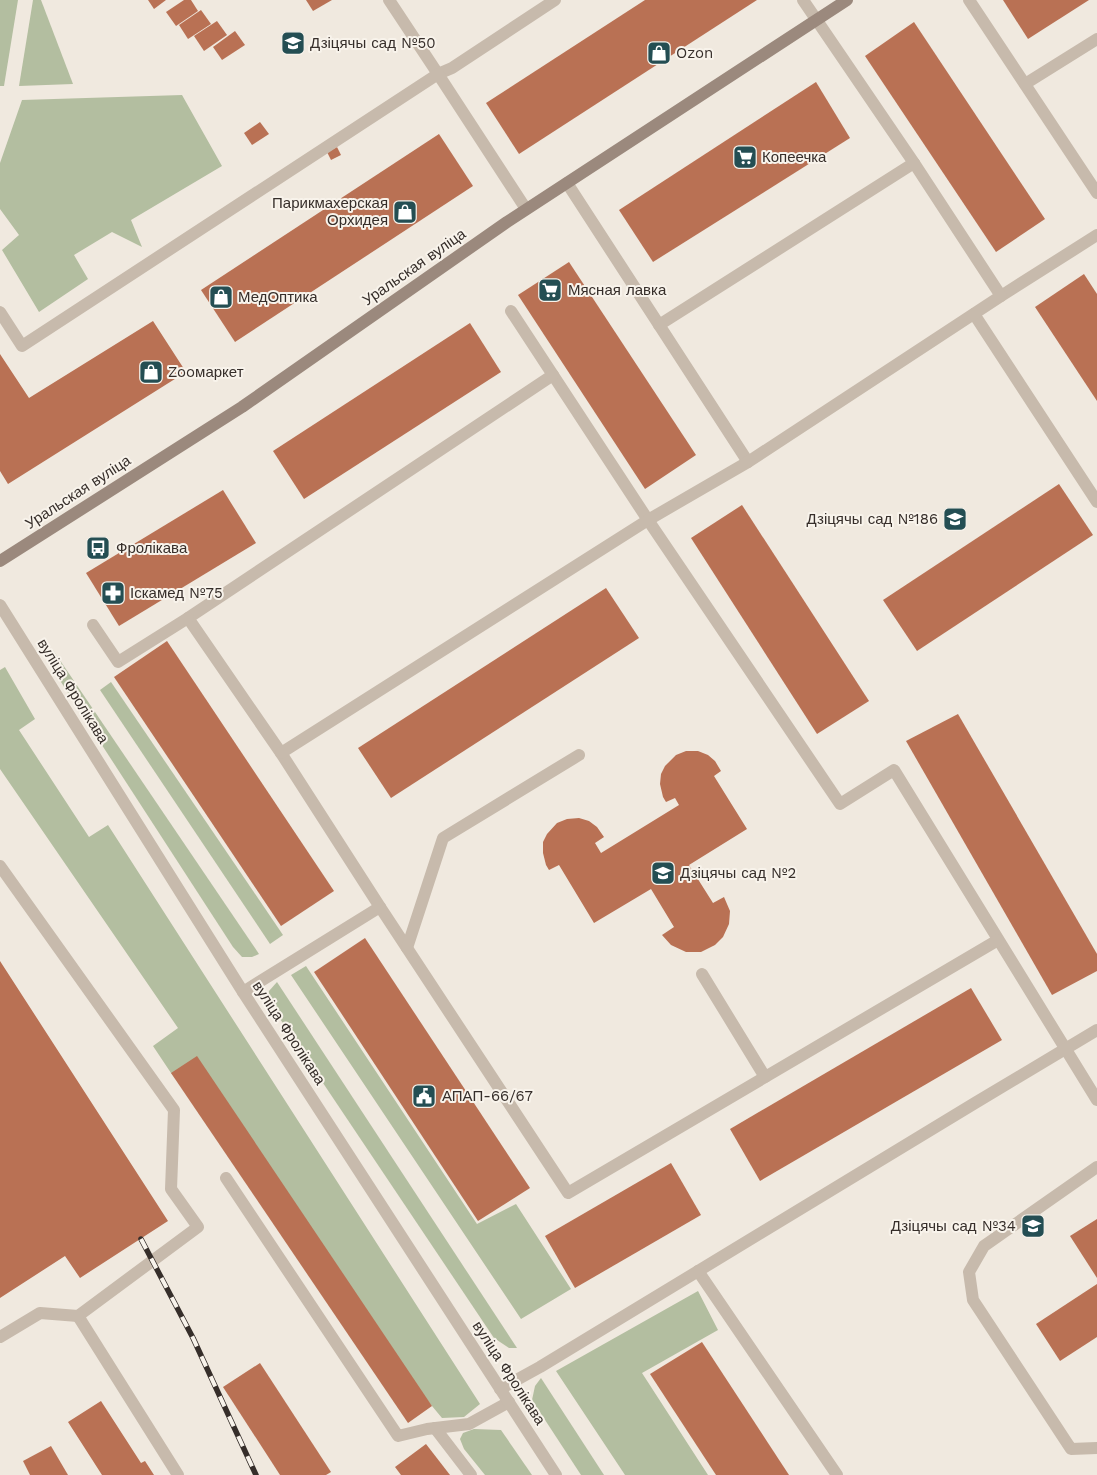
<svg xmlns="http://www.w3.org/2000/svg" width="1097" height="1475" font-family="'Work Sans',sans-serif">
<rect width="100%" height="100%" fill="#f0e9df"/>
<g fill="#b3bea0">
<path d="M0,0H18L4,86H0Z"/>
<path d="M33,0H41L73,84L19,86Z"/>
<path d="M182,95L222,166L131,220L142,247L112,232L74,255L88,279L39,312L2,250L19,235L0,209V163L22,100Z"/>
<path d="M53,650L259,954L252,957H242L233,947L50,665L48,660L49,655Z"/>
<path d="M5,667L35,719L19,730L89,837L108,825L480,1404L464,1417L442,1418L432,1406L171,1073L153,1046L178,1028L0,769V670Z"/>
<path d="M111,682L283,935L270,944L100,690Z"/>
<path d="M306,966L477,1224L516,1204L571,1289L521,1319L291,975Z"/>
<path d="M277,982L517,1348H509L494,1338L268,1001L269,991Z"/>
<path d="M698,1291L718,1330L642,1373L708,1475H625L556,1371Z"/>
<path d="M541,1378L604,1475H581L532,1400L535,1386Z"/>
<path d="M474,1429L501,1430L532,1475H485L464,1449L460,1439L463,1433Z"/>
</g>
<g fill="#b97154">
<path d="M148,0H166L154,9Z"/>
<path d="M184,0H191L198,11L176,26L166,12Z"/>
<path d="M306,0H332L313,11Z"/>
<path d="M645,0H757L519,154L486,103Z"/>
<path d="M1003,0H1089L1028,39Z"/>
<path d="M201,10L211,24L188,39L179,25Z"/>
<path d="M217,21L227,35L204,51L194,36Z"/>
<path d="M914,22L1045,219L996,252L865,56Z"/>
<path d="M235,31L245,45L222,60L213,47Z"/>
<path d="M816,82L850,138L653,262L619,210Z"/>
<path d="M260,122L269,134L252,145L244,133Z"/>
<path d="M439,134L473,186L235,342L201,290Z"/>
<path d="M337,147L341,155L331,160L327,152Z"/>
<path d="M569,262L696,455L645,489L518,295Z"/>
<path d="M1084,274L1097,294V401L1035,307Z"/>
<path d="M153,321L186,372L8,484L0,471V354L29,398Z"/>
<path d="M470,323L501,372L304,499L273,451Z"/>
<path d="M1059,484L1093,535L917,651L883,600Z"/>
<path d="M223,490L256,543L119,626L86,573Z"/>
<path d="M742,505L869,701L817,734L691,538Z"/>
<path d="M606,588L639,638L391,798L358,748Z"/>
<path d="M167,641L334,891L281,926L114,677Z"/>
<path d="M958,714L1097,954V971L1052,995L906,741Z"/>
<path d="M686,751H698L708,755L715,761L721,771L714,776L747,829L689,865L713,903L724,897L730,911L729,924L723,937L715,945L701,952H686L671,945L662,935L674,927L651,889L594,923L559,865L549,870L546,865L543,853V842L547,834L557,823L567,819L579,818L589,821L597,827L604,837L595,843L601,853L679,805L675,798L666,802L663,797L660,784L661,774L665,766L676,755Z"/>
<path d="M365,938L530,1188L478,1221L314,972Z"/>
<path d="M0,961L168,1221L80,1278L65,1256L0,1298Z"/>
<path d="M971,988L1002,1040L760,1181L730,1129Z"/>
<path d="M197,1056L432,1406L408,1423L171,1073Z"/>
<path d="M671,1163L701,1215L575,1288L545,1236Z"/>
<path d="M1097,1219V1278L1070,1236Z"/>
<path d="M1097,1284V1337L1060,1361L1036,1324Z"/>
<path d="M702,1342L789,1475H716L650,1374Z"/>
<path d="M260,1363L331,1472L326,1475H280L223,1387Z"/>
<path d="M101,1401L141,1463L145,1461L154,1475H102L68,1422Z"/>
<path d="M426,1444L450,1475H401L395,1467Z"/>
<path d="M51,1446L68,1475H30L23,1461Z"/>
</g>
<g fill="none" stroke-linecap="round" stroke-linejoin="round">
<g stroke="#c7baac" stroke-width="12">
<path d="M389,0L438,74L452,68L555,0"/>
<path d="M969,0L1097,193"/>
<path d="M1025,84L1097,39"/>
<path d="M567,183L748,462"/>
<path d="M1001,296L1097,235"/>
<path d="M511,311L648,520L840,804L894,770L1097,1100"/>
<path d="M0,312L22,346L438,74L526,209"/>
<path d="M974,314L1097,502"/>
<path d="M659,325L914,163"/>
<path d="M553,375L188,618L281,753L380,907L568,1193L998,940"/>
<path d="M93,625L118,662L188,618"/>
<path d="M281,753L648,520L748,462L1001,296L914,163L803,0"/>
<path d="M0,866L174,1110L171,1189L198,1227L78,1316L178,1475"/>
<path d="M407,948L443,838L579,755"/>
<path d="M702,974L765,1077"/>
<path d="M243,992L380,907"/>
<path d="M1097,1167L984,1246L969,1272L973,1300L1071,1449L1097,1448"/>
<path d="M226,1178L398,1436L427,1429L469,1424L509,1402"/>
<path d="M698,1271L837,1475"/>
<path d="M0,1337L40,1313L78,1316"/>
<path d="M500,1389L540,1367L975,1103L1097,1030"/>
<path d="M435,1428L471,1475"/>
</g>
<path stroke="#c7baac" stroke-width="12" d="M0,605L243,992L556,1475"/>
<path stroke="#9b897d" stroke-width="12" d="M0,561L242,407L507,222L847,0"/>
<g stroke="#362e2a" stroke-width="5.5">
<path id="rail" d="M141,1239L193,1338L256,1475"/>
</g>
<use href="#rail" stroke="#f8f3eb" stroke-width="4" stroke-dasharray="11" stroke-linecap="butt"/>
</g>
<defs>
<g id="school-square" transform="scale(1.25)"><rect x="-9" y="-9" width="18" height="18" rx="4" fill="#244e53" stroke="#f8f3eb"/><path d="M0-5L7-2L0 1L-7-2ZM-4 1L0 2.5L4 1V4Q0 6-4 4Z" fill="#fff"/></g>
<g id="shop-square" transform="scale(1.25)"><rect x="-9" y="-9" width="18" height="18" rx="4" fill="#244e53" stroke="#f8f3eb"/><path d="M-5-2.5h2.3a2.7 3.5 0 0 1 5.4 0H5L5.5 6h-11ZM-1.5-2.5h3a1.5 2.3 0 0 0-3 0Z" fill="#fff"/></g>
<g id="supermarket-square" transform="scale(1.25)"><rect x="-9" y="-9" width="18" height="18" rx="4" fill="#244e53" stroke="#f8f3eb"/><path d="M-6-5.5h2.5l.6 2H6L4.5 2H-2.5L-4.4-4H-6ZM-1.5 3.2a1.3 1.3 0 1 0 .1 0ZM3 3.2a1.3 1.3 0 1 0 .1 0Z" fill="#fff"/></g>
<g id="bus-square" transform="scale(1.25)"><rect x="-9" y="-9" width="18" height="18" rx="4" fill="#244e53" stroke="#f8f3eb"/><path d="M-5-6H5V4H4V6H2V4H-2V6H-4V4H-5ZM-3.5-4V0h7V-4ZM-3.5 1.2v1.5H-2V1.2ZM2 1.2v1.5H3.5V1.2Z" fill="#fff"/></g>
<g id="pharmacy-square" transform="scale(1.25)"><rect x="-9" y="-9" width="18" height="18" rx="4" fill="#244e53" stroke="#f8f3eb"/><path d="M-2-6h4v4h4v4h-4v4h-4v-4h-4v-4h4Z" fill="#fff"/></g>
<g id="civic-square" transform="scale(1.25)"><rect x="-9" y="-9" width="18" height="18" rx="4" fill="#244e53" stroke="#f8f3eb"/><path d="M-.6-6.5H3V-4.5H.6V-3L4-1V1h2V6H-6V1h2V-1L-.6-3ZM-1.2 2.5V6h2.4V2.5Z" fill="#fff"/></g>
</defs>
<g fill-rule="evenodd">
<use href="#school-square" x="293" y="43"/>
<use href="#shop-square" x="659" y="53"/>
<use href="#supermarket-square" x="745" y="157"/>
<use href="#shop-square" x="405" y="212"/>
<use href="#supermarket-square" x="550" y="290"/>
<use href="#shop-square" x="221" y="297"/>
<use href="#shop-square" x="151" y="372"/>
<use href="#school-square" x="955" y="519"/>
<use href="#bus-square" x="98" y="548"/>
<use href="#pharmacy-square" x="113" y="593"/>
<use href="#school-square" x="663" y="873"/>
<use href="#civic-square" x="424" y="1096"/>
<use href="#school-square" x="1033" y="1226"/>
</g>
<g text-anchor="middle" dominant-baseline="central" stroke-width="4" stroke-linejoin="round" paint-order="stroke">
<g font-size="15" fill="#362e2a" stroke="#f8f3eb" text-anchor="start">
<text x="310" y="43">Дзіцячы сад №50</text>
<text x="676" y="53">Ozon</text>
<text x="762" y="157">Копеечка</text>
<text x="388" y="203" text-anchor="end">Парикмахерская<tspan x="388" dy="17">Орхидея</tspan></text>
<text x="568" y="290">Мясная лавка</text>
<text x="238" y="297">МедОптика</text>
<text x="168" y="372">Zooмаркет</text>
<text x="938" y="519" text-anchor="end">Дзіцячы сад №186</text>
<text x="116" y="548">Фролікава</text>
<text x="130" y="593">Іскамед №75</text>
<text x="680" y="873">Дзіцячы сад №2</text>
<text x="442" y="1096">АПАП-66/67</text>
<text x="1016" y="1226" text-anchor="end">Дзіцячы сад №34</text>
</g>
<g font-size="15" fill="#362e2a" stroke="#f8f3eb">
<text transform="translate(414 267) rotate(-35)">Уральская вуліца</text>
<text transform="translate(78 492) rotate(-33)">Уральская вуліца</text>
<text transform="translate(73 691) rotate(58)">вуліца Фролікава</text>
<text transform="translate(289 1033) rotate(57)">вуліца Фролікава</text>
<text transform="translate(509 1373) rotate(57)">вуліца Фролікава</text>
</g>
</g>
</svg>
